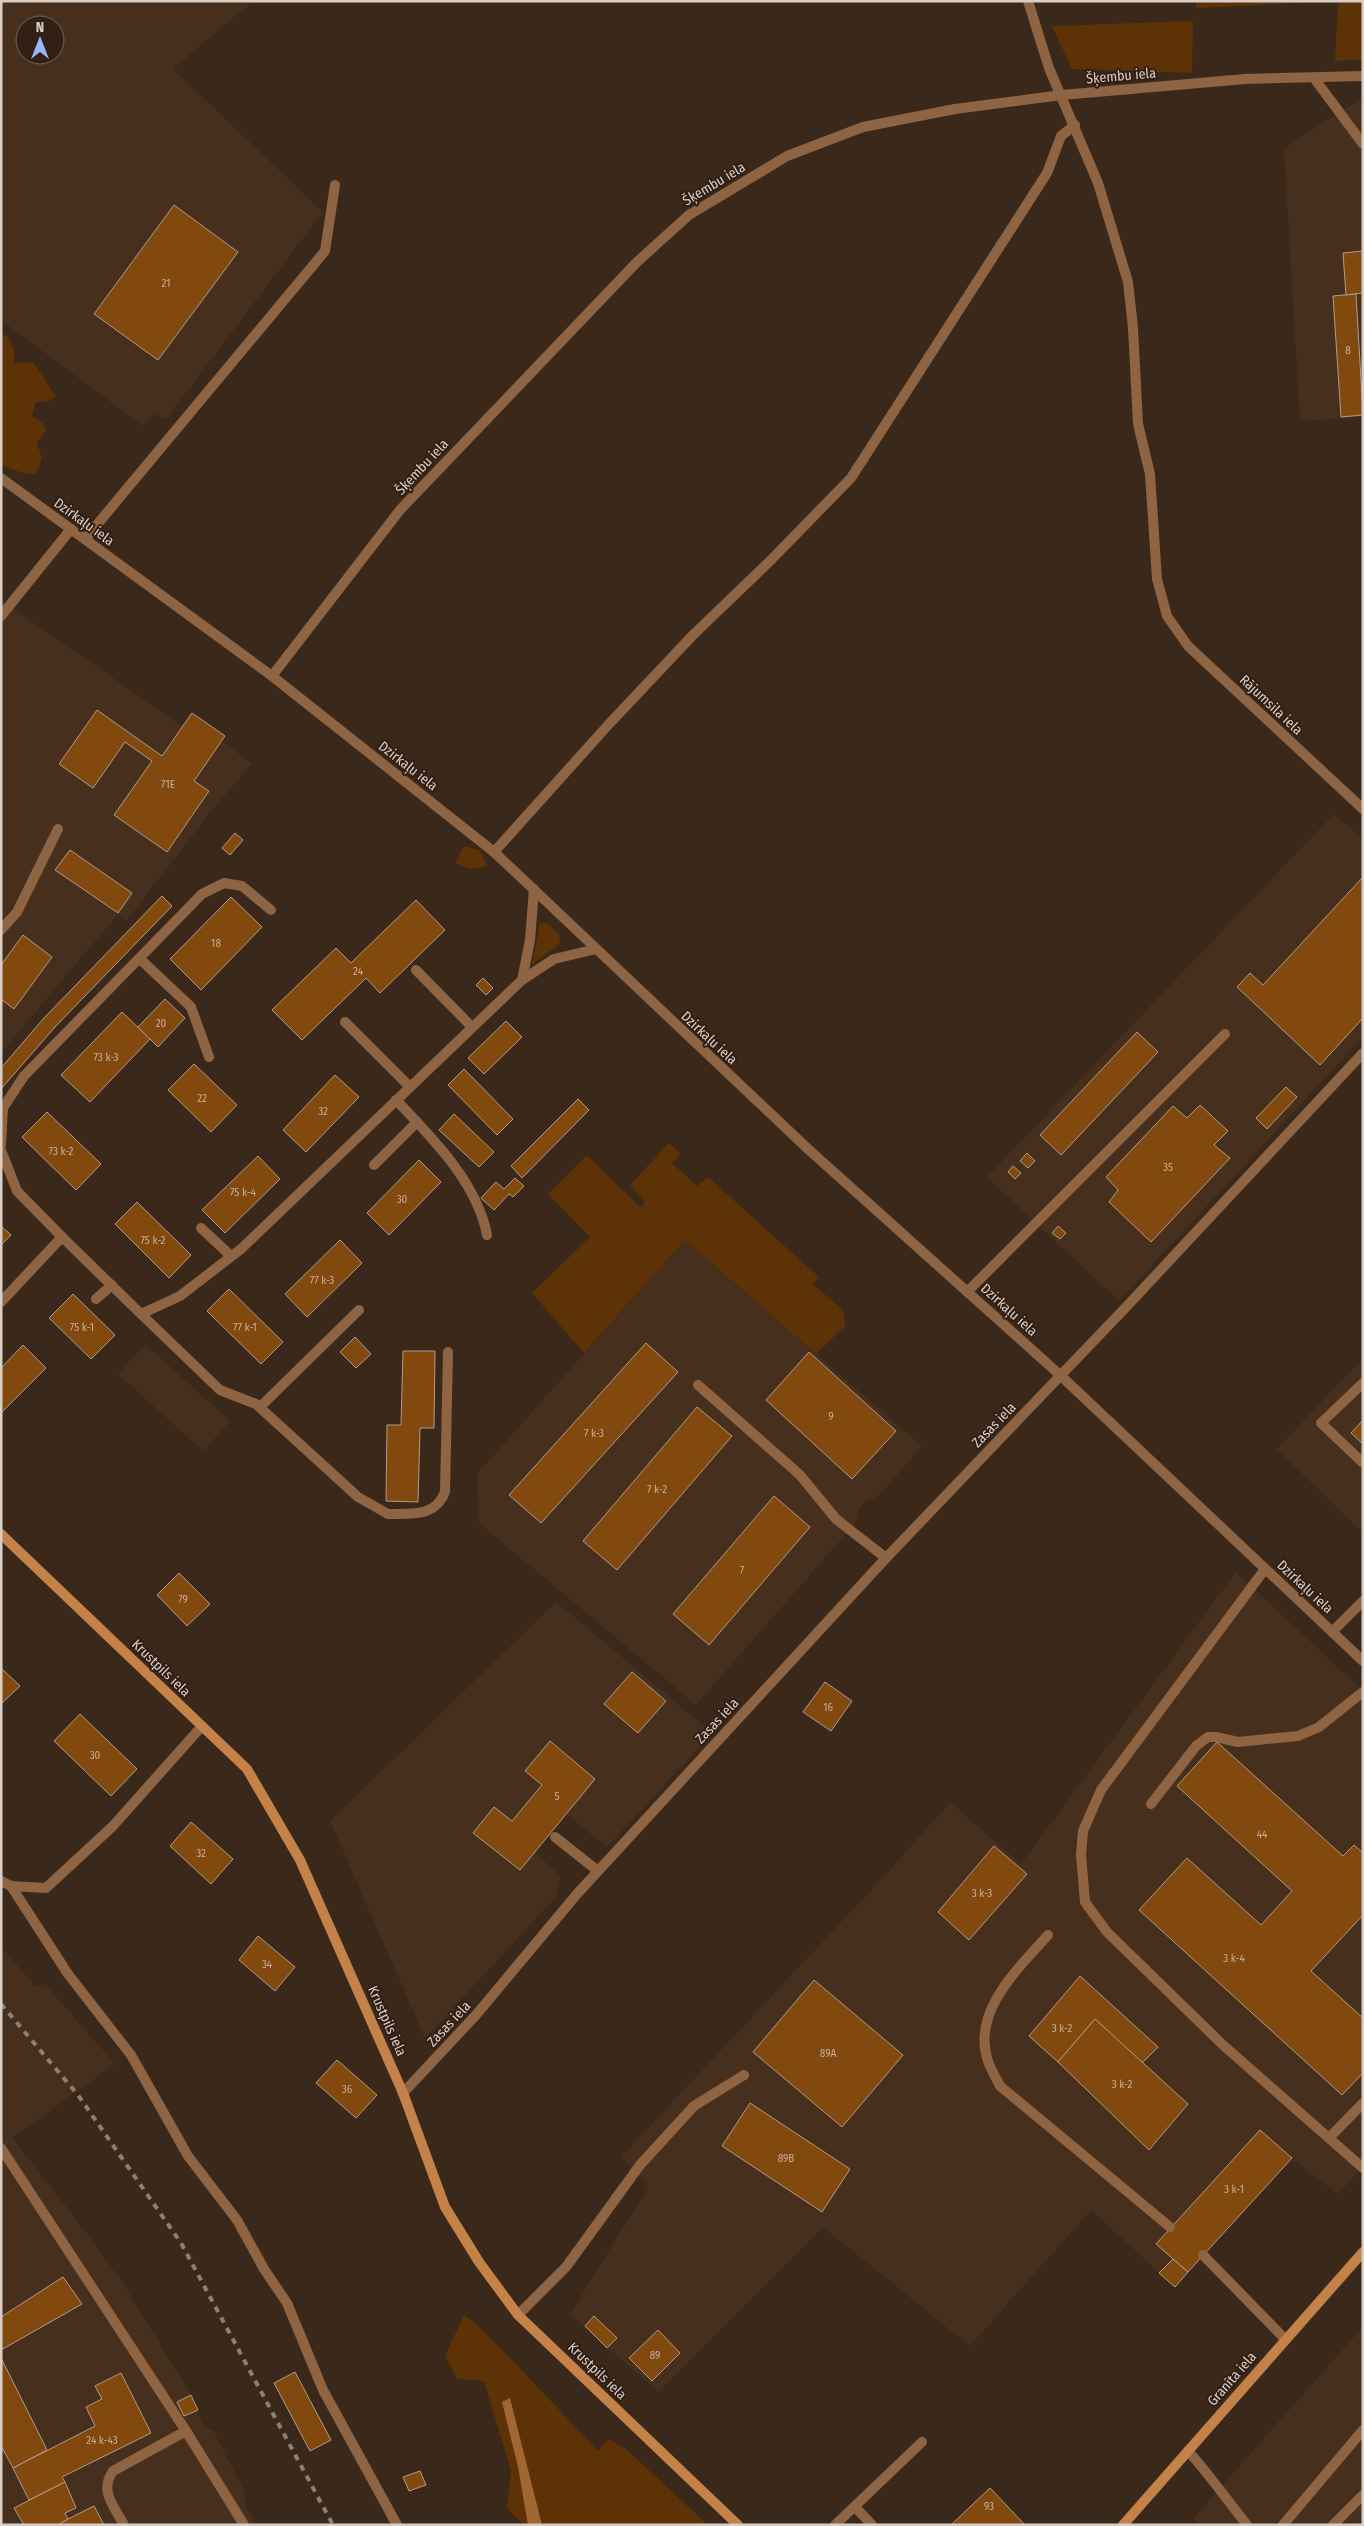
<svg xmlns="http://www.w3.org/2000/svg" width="1364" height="2526" font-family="'Fira Sans Condensed',sans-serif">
<rect width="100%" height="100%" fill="#3a291b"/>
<g fill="#46301d" fill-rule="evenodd">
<path d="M1,1H253L173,69L323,212L166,419L155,414L143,426L1,320ZM25,25H55V55H25Z"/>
<path d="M1361,99H1363V417L1300,421L1284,148Z"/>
<path d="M1,600L182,726L192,714L225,736L222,741L252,764L215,806L127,920L118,914L1,1053Z"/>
<path d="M1334,814L1363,839V1037L1119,1301L987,1177Z"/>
<path d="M685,1240L922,1446L875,1500L868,1499L858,1510V1520L696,1705L479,1523L477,1474Z"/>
<path d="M145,1344L230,1421L203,1451L118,1374Z"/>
<path d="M1363,1358V1533L1277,1449Z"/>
<path d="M1236,1572L1363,1691V2167L1338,2194L1291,2158L1175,2287L1091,2210L970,2346L823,2227L658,2392L570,2314L649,2186L621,2157L889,1871L950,1802L1021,1864Z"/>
<path d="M556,1602L704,1726L707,1739L607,1847L566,1814L535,1852L560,1876L556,1897L425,2038L330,1821Z"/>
<path d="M1,1947L36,1987L45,1984L115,2064L12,2138L93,2241L126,2288L191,2395L205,2429L213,2430L245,2492V2505L256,2525H1Z"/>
<path d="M1363,2327V2525H1199L1194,2519L1218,2490Z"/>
</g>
<g fill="#5c3206">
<path d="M1196,1H1337L1196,8Z"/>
<path d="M1338,1H1363V60L1335,61Z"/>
<path d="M1193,21L1192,73L1072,69L1052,26Z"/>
<path d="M6,334L14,349V363L33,362L56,396L49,401L36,402L32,416L43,423L46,430L37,443L42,458L36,474L23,473L1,465V337Z"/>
<path d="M464,846L479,850L488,866L470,869L455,863Z"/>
<path d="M540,923H547L559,934L560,944L532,964Z"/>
<path d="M669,1143L681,1154L672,1163L697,1186L708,1177L819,1277L813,1284L844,1311L845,1326L816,1354L685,1240L584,1353L532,1293L590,1237L548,1194L587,1155L640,1207L645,1202L630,1185Z"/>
<path d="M464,2315L476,2324L512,2360L598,2451L609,2439L626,2449L708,2525H524L507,2509L511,2471L484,2381L457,2379L445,2356Z"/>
</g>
<path fill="#a16631" d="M510,2398L542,2525H528L518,2467L502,2402Z"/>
<g fill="#82490e" stroke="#b19b8b">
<path d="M174,205L238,252L158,360L94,314Z"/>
<path d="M1363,251V293L1346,295L1343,253Z"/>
<path d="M1356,294L1363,415L1341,417L1333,296Z"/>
<path d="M97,710L162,756L192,713L225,736L194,781L209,791L167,852L114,815L152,761L125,742L93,788L59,764Z"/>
<path d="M235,833L243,840L230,855L222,848Z"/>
<path d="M70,850L132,893L118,913L55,870Z"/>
<path d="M1363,877V1018L1320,1065L1237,987L1250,973L1263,985Z"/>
<path d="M162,896L172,906L55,1027L1,1089V1068L44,1018Z"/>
<path d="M231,897L262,927L201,990L170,959Z"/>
<path d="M416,900L445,930L380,993L366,978L302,1040L272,1010L336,948L351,963Z"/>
<path d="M23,935L52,957L14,1009L1,999V965Z"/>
<path d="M483,978L493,988L486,995L476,985Z"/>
<path d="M165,999L185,1018L158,1047L138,1027Z"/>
<path d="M122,1012L150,1039L90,1102L61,1075Z"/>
<path d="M506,1021L522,1037L484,1074L468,1058Z"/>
<path d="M1137,1032L1158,1052L1061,1155L1040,1135Z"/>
<path d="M194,1064L237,1105L211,1132L168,1090Z"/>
<path d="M464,1069L513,1119L497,1135L448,1085Z"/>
<path d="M335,1075L359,1097L306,1152L283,1130Z"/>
<path d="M1286,1087L1297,1097L1267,1129L1256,1118Z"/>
<path d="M578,1099L589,1110L522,1178L511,1166Z"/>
<path d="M1200,1105L1228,1131L1214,1145L1230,1158L1151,1242L1109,1202L1118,1190L1106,1177L1173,1106L1187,1118Z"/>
<path d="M47,1112L101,1164L76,1190L22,1137Z"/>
<path d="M454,1114L494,1152L479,1167L439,1130Z"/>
<path d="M1027,1153L1035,1161L1028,1168L1020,1161Z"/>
<path d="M258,1156L280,1179L225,1233L202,1210Z"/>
<path d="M419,1160L441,1182L389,1235L367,1213Z"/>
<path d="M1013,1166L1021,1173L1015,1179L1008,1172Z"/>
<path d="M515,1178L524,1186L513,1197L509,1194L494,1210L481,1198L496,1182L504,1189Z"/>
<path d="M137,1202L191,1255L169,1278L115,1224Z"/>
<path d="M1,1226L11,1235L1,1245Z"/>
<path d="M1058,1226L1066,1233L1060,1239L1052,1233Z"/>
<path d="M340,1240L362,1263L307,1317L285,1294Z"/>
<path d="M229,1289L283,1342L261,1364L207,1311Z"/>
<path d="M73,1294L115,1335L91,1359L49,1318Z"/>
<path d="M355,1337L371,1354L356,1368L340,1352Z"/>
<path d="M646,1343L678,1372L541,1523L509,1495Z"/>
<path d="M23,1345L46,1368L1,1413V1368Z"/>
<path d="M403,1351H435L434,1428H420L418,1502L386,1501L387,1425H401Z"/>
<path d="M809,1352L896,1431L852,1479L766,1400Z"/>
<path d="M697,1407L732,1436L617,1570L583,1541Z"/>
<path d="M1363,1420V1444L1351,1433Z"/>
<path d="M774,1496L810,1527L709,1645L673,1614Z"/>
<path d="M179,1573L210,1604L187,1626L157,1595Z"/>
<path d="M1,1668L20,1686L1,1704Z"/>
<path d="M632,1672L666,1701L638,1733L604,1704Z"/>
<path d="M825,1682L852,1701L831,1731L803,1712Z"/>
<path d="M80,1714L137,1769L111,1796L54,1741Z"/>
<path d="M550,1741L595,1779L520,1870L473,1833L494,1807L512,1821L542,1785L525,1771Z"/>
<path d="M1217,1742L1343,1856L1354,1845L1363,1853V1915L1311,1971L1363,2018V2073L1342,2095L1139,1910L1187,1858L1261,1925L1292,1891L1177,1786Z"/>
<path d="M191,1822L233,1859L211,1884L170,1846Z"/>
<path d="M994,1846L1027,1874L969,1940L938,1912Z"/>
<path d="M258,1936L295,1967L275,1991L239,1960Z"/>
<path d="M1080,1976L1158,2047L1142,2063L1095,2019L1058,2062L1029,2036Z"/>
<path d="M814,1980L903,2055L842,2127L753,2052Z"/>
<path d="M1095,2019L1188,2104L1149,2150L1058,2062Z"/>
<path d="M337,2060L377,2095L356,2118L316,2083Z"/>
<path d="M750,2103L850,2169L822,2212L722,2146Z"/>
<path d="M1260,2130L1292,2158L1188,2272L1156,2244Z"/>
<path d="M1173,2259L1188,2272L1175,2287L1159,2273Z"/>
<path d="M63,2277L82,2304L1,2350V2317Z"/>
<path d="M594,2316L617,2338L607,2348L585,2326Z"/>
<path d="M658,2330L680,2353L652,2381L629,2358Z"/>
<path d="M1,2358L47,2450L13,2468L1,2446Z"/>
<path d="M295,2372L331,2440L310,2451L274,2383Z"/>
<path d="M121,2373L151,2433L62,2477L65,2482L29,2500L13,2468L95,2426L86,2407L102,2399L95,2386Z"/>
<path d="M191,2395L198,2410L184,2416L177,2402Z"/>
<path d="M420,2471L426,2485L409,2491L403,2477Z"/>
<path d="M65,2482L76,2508L65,2513L68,2519L58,2525H24L14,2508Z"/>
<path d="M990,2488L1025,2525H951Z"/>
<path d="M94,2506L104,2525H58L68,2519Z"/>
</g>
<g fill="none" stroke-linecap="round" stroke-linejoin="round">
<g stroke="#8e6442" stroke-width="10">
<path d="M1314,78L1363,144"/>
<path d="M85,539L325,251L335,185"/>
<path d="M1,616L71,529"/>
<path d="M494,852L609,724L693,635L769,562L851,478L1047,173L1061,136L1075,125"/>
<path d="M1,930L17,912L58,829"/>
<path d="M140,959L191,1007L209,1057"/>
<path d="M416,970L472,1027"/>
<path d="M345,1022L410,1087"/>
<path d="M396,1100C432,1138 477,1182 487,1235"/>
<path d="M374,1165L417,1122"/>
<path d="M201,1228L231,1256"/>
<path d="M967,1292L1225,1034"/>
<path d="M96,1299L112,1285"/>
<path d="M1363,1383L1321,1423L1363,1463"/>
<path d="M698,1385L800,1475L836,1519L886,1558"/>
<path d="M260,1407L359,1310"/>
<path d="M388,1514C412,1514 435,1517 445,1492L448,1352"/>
<path d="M1265,1569L1101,1790L1083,1831L1081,1855L1085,1902L1107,1932L1223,2045L1363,2168"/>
<path d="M1332,1632L1363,1601"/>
<path d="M1151,1804L1196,1746L1208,1737H1216L1238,1742L1298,1736L1319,1727L1363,1692"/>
<path d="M555,1837L598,1871"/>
<path d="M1,1881L11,1886L46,1888L113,1826L202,1726"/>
<path d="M11,1886L68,1974L131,2055L188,2156L237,2220L264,2269L287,2303L323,2390L397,2525"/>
<path d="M1048,1935C1019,1968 971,2011 988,2061C991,2070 996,2078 1000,2086L1170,2227"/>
<path d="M1329,2138L1363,2103"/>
<path d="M1,2148L186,2431L244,2525"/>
<path d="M1203,2255L1285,2339"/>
<path d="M518,2315L566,2267L640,2165L694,2106L744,2075"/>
<path d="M1188,2451C1209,2474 1227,2500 1247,2525"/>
<path d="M855,2507L872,2525"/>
<path d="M124,2525C114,2506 99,2491 113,2471L186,2431"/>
<path d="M835,2525L922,2442"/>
<path d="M1283,2525L1363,2430"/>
<path d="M1333,2525L1363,2495"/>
</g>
<g stroke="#8e6442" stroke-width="10">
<path d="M1028,1L1049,68L1098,183L1128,282L1133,328L1138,424L1150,474L1157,579L1167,616L1188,646L1363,809"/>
<path d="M1,478L272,676L494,852L808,1149L1060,1375L1363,1661"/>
<path d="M272,676L400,510L637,262L689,215L787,156L863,127L955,109L1062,95L1245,79L1363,76"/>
<path d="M522,980L530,940L534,889"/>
<path d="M1,1145L3,1108L24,1076L202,894L224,883L242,886L271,910"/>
<path d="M1,1150L17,1191L62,1237"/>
<path d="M1,1302L62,1237L141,1314L180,1296L241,1249L522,980L554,959L596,949"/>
<path d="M141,1314L220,1390L256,1404L358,1497L388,1514"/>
<path d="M403,2093L476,2015L577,1894L886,1558L1128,1305L1363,1053"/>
</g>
<g stroke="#c48248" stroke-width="10">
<path d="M1,1534L247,1769L300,1860L403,2093L445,2207L479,2262L518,2315L738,2525"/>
<path d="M1123,2525L1363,2252"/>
</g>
<path stroke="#8d7f74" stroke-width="4" stroke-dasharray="6 6" stroke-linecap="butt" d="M1,2004L78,2095L181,2243L333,2525"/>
</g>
<g text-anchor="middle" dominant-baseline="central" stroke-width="4" stroke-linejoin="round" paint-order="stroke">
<g font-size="11" fill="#c4ae99">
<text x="166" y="283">21</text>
<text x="1348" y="350">8</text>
<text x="168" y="784">71E</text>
<text x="216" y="943">18</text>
<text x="358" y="971">24</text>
<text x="161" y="1023">20</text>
<text x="106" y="1057">73 k-3</text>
<text x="202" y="1098">22</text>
<text x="323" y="1111">32</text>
<text x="61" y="1151">73 k-2</text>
<text x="1168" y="1167">35</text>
<text x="243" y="1192">75 k-4</text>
<text x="402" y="1199">30</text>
<text x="153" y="1240">75 k-2</text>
<text x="322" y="1280">77 k-3</text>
<text x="82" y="1327">75 k-1</text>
<text x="245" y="1327">77 k-1</text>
<text x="831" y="1416">9</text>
<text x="594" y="1433">7 k-3</text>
<text x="657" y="1489">7 k-2</text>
<text x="742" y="1570">7</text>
<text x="183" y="1599">79</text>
<text x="828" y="1707">16</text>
<text x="95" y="1755">30</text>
<text x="557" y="1796">5</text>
<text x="1262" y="1834">44</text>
<text x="201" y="1853">32</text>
<text x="982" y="1893">3 k-3</text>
<text x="1234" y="1958">3 k-4</text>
<text x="267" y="1964">34</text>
<text x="1062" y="2028">3 k-2</text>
<text x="828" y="2053">89A</text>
<text x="1122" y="2084">3 k-2</text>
<text x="347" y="2089">36</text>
<text x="786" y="2158">89B</text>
<text x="1234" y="2189">3 k-1</text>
<text x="655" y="2355">89</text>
<text x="102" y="2440">24 k-43</text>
<text x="989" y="2506">93</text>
</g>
<g font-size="14" fill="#dacfc7" stroke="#301f12">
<text transform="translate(1121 76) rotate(-5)">Šķembu iela</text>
<text transform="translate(714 184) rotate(-31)">Šķembu iela</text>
<text transform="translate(422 467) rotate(-47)">Šķembu iela</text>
<text transform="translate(84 522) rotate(36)">Dzirkaļu iela</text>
<text transform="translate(1271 705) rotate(43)">Rājumsila iela</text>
<text transform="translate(408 766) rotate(38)">Dzirkaļu iela</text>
<text transform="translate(709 1038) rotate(43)">Dzirkaļu iela</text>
<text transform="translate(1009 1310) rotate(42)">Dzirkaļu iela</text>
<text transform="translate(994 1425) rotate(-46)">Zasas iela</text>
<text transform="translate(1305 1587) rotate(43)">Dzirkaļu iela</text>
<text transform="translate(161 1668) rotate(44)">Krustpils iela</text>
<text transform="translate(717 1721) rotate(-47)">Zasas iela</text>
<text transform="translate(387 2021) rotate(66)">Krustpils iela</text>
<text transform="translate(449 2024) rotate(-47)">Zasas iela</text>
<text transform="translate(597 2371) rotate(44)">Krustpils iela</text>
<text transform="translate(1232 2379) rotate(-49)">Granīta iela</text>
</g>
</g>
<rect width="1364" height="2526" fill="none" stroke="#dacfc7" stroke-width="5"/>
<g transform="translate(40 40)"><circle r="24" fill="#301f12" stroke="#74655a"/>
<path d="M0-4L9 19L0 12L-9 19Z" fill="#9cb4fd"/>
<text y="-8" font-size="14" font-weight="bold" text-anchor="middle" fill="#dacfc7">N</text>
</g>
</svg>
